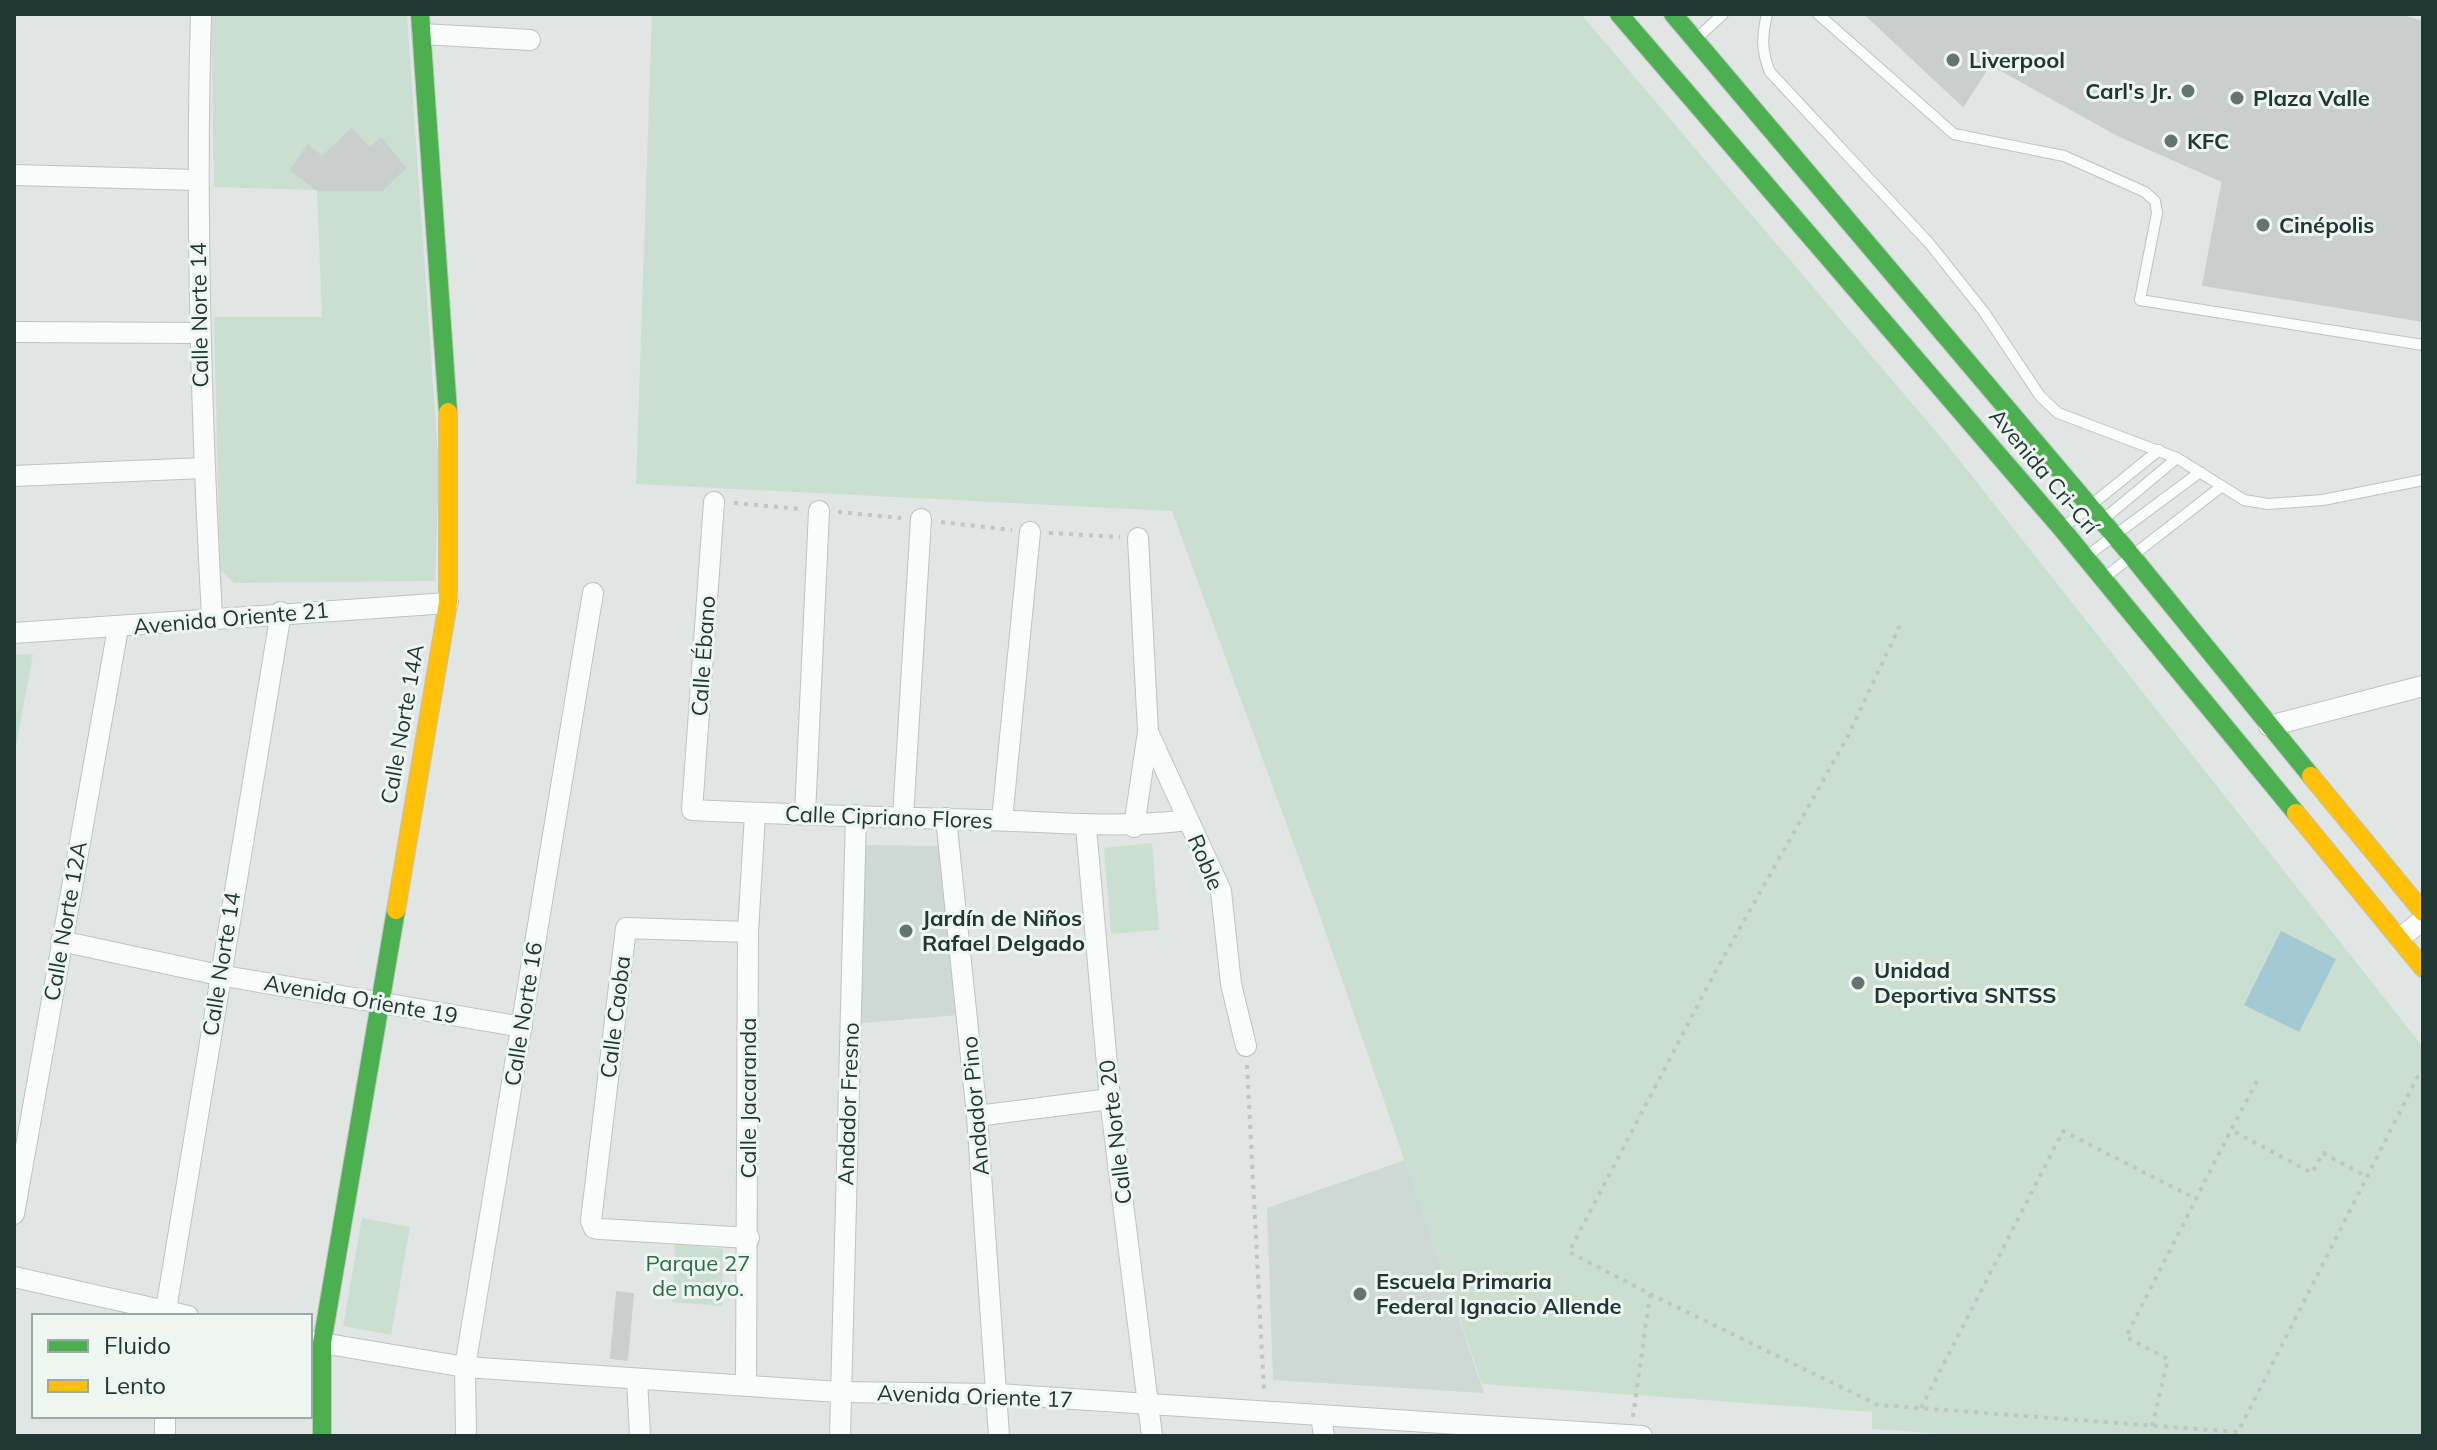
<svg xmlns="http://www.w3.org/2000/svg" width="2437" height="1450" font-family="Mulish,sans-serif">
<rect width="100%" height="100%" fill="#e1e6e4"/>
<g fill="#ced8d4">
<path d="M864,845L941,846L958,1015L861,1023Z"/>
<path d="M1405,1160L1484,1393L1273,1380L1267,1208Z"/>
</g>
<g fill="#cadfd2" fill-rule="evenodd">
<path d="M211,14H407L439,470L435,581L234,583L220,570L214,317H322L317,190L214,187ZM352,129L370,149L381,138L404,168L382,190H317L291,169L308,145L322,157Z"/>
<path d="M652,14H1581L1949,447L2423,1047V1436H1974L1872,1429V1412L1482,1384L1321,919L1172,511L636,484Z"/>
<path d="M33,654L14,758V655Z"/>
<path d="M1152,843L1159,930L1111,934L1104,848Z"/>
<path d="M362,1218L410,1227L391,1335L343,1326Z"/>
<path d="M675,1244L723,1249L722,1306L672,1302Z"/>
</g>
<path fill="#a2c9d4" d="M2281,931L2336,959L2299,1032L2244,1005Z"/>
<g fill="#cacfcd" stroke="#cacfcd" stroke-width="2">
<path d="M1865,14H2022L1963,106Z"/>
<path d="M2022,14H2396L2423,22V161L2232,131L2222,181L2118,135L1990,64Z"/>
<path d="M352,129L370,149L381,138L405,168L382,190H317L291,170L308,145L322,157Z"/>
<path d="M2232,132L2423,161V321L2203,285Z"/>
<path d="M617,1292L633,1294L627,1360L611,1358Z"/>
</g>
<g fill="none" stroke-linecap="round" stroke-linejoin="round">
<g stroke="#bec3c1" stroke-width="12">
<g id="lane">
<path d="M1767,14C1762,36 1761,51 1770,72L1929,243L1984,312L2040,396L2058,413L2177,458L2244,500L2268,504L2323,500L2423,480"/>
<path d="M1818,14L1954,134L2064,156L2145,192L2155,201L2157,213L2140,300L2423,345"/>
<path d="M1696,39L1723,14"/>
<path d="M2105,518L2177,458"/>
<path d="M2064,527L2159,450"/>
<path d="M2087,556L2200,472"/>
<path d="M2105,577L2222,486"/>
</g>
</g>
<g stroke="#bec3c1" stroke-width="22">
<g id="street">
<path d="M201,14C195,216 201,415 212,617"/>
<path d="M422,34L530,40"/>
<path d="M14,175L196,180"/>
<path d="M14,332L199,333"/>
<path d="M14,476L204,468"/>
<path d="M714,502L692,810C790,815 888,817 987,820C1058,822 1116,829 1188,820"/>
<path d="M14,633L448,603"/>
<path d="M2269,726L2423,686"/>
<path d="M1148,732L1221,891L1231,984L1246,1046"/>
<path d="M805,814L819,511"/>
<path d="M903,817L921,519"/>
<path d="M946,818L977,1116L999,1436"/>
<path d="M1002,820L1030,532"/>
<path d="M1086,827L1110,1099L1152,1436"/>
<path d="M1134,827L1148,732L1138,538"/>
<path d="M748,932L626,928L591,1221L594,1228L601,1229L749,1238"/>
<path d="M2400,938L2423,920"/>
<path d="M61,941L219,975L522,1027"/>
<path d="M977,1116L1110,1099"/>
<path d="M14,1214L118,628"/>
<path d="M14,1277L188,1316"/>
<path d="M165,1316L281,612"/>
<path d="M310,1341L465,1367L839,1392L997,1394L1642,1436"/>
<path d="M637,1379L640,1436"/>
<path d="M746,1384L748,932L755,814"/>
<path d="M1321,1415L1324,1436"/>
<path d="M165,1436V1416"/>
<path d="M466,1436L465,1367L593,593"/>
<path d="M840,1436L856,815"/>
</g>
</g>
<g stroke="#bdc4c1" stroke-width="20">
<g id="fast">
<path d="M420,14L448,412"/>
<path d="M1619,14L2062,529L2296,813"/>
<path d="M1673,14L2131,555L2311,776"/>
<path d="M322,1436V1343L396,910"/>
</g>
</g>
<g stroke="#bdc4c1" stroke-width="20">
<g id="slow">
<path d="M2311,776L2423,912"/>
<path d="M2296,813L2423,968"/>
<path d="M396,910L448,603V412"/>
</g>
</g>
<g stroke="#bfc6c5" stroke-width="4" stroke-dasharray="4 6" stroke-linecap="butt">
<path d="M734,503L801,509"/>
<path d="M838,512L901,518"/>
<path d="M941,522L1012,530"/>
<path d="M1049,533L1120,537"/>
<path d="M1247,1065L1264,1392"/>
<path d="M2257,1081L2231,1130L2312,1173L2323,1153L2367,1177"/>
<path d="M1650,1294L1878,1405L2238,1432L2420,1072"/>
<path d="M1921,1408L2063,1131L2196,1199"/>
<path d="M1633,1417L1650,1294L1569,1252L1713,976L1848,736L1902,621"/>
<path d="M2152,1426L2168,1359L2126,1337L2231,1130"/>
</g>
<use href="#lane" stroke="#fafbfb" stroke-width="10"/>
<use href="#street" stroke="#fafbfb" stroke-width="20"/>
<use href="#fast" stroke="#4caf50" stroke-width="18"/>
<use href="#slow" stroke="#ffc107" stroke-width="18"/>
</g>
<g fill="#647571" stroke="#eef6f2" stroke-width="3">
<circle cx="1953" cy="60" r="8"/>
<circle cx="2188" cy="91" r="8"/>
<circle cx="2237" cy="98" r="8"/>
<circle cx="2171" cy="141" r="8"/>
<circle cx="2263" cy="225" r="8"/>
<circle cx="906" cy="931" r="8"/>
<circle cx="1858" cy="983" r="8"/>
<circle cx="1360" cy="1294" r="8"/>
</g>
<g text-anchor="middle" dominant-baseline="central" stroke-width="6" stroke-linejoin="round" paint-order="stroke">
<g font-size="22" font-weight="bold" fill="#203833" stroke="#eef6f2" text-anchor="start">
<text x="1969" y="60">Liverpool</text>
<text x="2172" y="91" text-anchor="end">Carl's Jr.</text>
<text x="2253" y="98">Plaza Valle</text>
<text x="2187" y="141">KFC</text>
<text x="2279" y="225">Cinépolis</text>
<text x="922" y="918">Jardín de Niños<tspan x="922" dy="25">Rafael Delgado</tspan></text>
<text x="1874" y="970">Unidad<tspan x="1874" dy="25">Deportiva SNTSS</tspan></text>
<text x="1376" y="1281">Escuela Primaria<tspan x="1376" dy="25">Federal Ignacio Allende</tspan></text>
</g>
<g font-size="22" fill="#203833" stroke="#eef6f2">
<text transform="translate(199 315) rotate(-91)">Calle Norte 14</text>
<text transform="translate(2044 471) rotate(50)">Avenida Cri-Crí</text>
<text transform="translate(231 618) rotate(-5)">Avenida Oriente 21</text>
<text transform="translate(703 656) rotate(-86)">Calle Ébano</text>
<text transform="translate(402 724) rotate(-80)">Calle Norte 14A</text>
<text transform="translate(889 817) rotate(2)">Calle Cipriano Flores</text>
<text transform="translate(1206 862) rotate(67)">Roble</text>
<text transform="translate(65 921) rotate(-80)">Calle Norte 12A</text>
<text transform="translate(221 964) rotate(-81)">Calle Norte 14</text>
<text transform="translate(361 999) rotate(10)">Avenida Oriente 19</text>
<text transform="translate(523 1014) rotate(-81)">Calle Norte 16</text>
<text transform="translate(615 1017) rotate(-83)">Calle Caoba</text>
<text transform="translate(748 1098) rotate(-90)">Calle Jacaranda</text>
<text transform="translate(848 1104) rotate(-88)">Andador Fresno</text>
<text transform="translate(975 1106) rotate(-95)">Andador Pino</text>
<text transform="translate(1115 1132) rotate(-97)">Calle Norte 20</text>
<text transform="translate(975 1396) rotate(2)">Avenida Oriente 17</text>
</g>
<g font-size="22" fill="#2c6d49" stroke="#eef6f2">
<text x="698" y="1263">Parque 27<tspan x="698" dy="25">de mayo.</tspan></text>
</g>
</g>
<rect width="2437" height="1450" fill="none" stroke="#203833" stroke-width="32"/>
<rect x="32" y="1314" width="280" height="104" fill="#eef6f2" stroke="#9caaa6" stroke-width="2"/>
<rect x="48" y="1340" width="40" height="12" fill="#4caf50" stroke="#9caaa6" stroke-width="2"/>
<text x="104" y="1354" font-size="24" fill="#203833">Fluido</text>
<rect x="48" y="1380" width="40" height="12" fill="#ffc107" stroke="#9caaa6" stroke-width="2"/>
<text x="104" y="1394" font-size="24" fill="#203833">Lento</text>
</svg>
